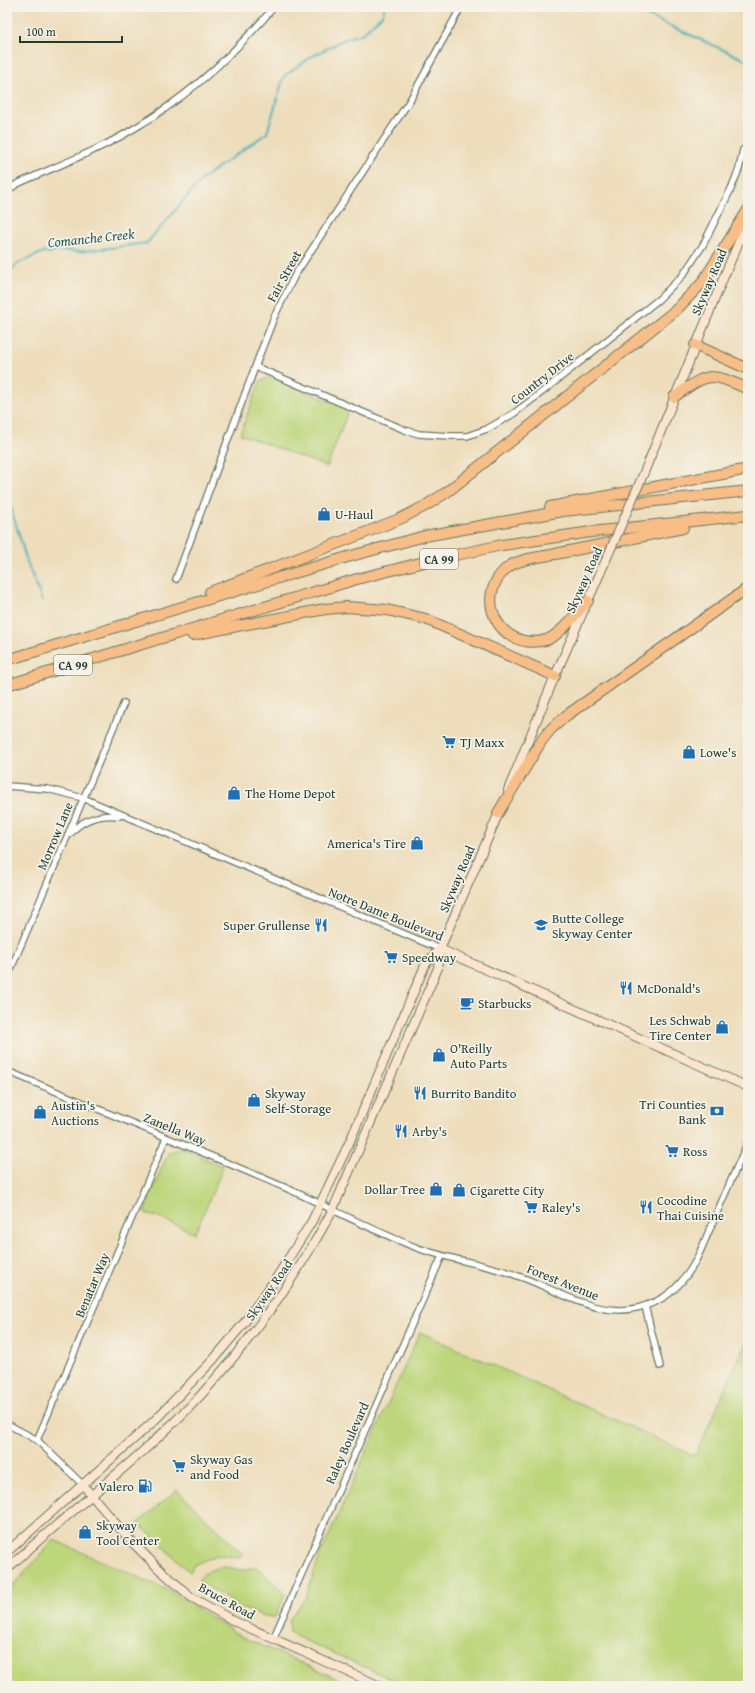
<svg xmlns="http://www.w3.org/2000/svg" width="755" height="1693" font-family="'Gentium Book Plus',serif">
<rect width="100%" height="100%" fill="#f7f3e8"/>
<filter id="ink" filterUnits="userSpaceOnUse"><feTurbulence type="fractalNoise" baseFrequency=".025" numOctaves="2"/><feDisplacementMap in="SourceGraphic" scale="8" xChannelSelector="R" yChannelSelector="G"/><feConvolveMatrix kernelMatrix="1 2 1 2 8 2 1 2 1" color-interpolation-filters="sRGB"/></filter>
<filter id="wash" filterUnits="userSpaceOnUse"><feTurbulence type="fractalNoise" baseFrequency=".012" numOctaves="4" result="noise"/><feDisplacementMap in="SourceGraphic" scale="16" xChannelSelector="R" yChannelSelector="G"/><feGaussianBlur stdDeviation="0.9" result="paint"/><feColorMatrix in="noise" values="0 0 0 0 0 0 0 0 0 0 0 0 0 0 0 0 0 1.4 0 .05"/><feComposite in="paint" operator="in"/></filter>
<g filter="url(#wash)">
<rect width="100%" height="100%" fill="#edddbb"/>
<g fill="#bdd67b" stroke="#6e8a58">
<path d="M268,378L277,380L349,409L327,467L240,434L260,381Z"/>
<path d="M181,1148L222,1166L223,1168L195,1233L144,1212L168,1153Z"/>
<path d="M420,1332L695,1456L748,1338V1686H407L297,1637L290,1632L289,1620L305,1599L318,1560Z"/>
<path d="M177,1490L243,1554L242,1558L217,1555L194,1565L190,1572L138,1523Z"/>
<path d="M54,1540L172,1592L242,1637L354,1686H7V1592Z"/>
<path d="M225,1567L242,1570L257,1567L285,1594L275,1617C247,1616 222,1595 198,1580C206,1571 213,1568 225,1567Z"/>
</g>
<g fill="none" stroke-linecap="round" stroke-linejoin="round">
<g stroke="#3eaeb9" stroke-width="2">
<path d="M628,7L748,61"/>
<path d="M7,273L19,263L44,252L47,253L60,250L78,252L147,243L203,178L267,133L284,76L311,57L347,38L362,34L382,15L385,7"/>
<path d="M7,494L27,562L42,601"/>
</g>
</g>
</g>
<g filter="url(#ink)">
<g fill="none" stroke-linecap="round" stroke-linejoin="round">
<g stroke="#677563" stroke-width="8">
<g id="street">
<path d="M7,191L17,184C56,166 98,151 135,128C188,97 234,54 274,7"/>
<path d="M256,367L405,430L419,434L450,436H467L487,429L513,414L537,396L659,299L683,275L703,245L731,189L739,169L743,150L748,145"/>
<path d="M176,579L261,351L275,315L295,275L410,100L461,7"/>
<path d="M7,786L48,789L83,798L440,949"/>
<path d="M71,833C84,818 100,814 119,816"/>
<path d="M7,978L124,703"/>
<path d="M7,1071C100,1110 193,1148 286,1188C329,1207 371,1230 415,1247C449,1260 484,1263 518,1276C559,1290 599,1321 644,1306C658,1302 672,1293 681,1282C696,1266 703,1244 712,1224C724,1196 736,1169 748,1142"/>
<path d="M645,1306L660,1366"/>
<path d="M7,1424L37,1440L82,1484"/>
<path d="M37,1440L166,1138"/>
<path d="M273,1639L442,1256"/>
</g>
</g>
<g stroke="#677563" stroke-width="10">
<g id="secondary">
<path d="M643,475L725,274L748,221"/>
<path d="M508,790L555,676L606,560"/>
<path d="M440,949L748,1087"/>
<path d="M82,1484L129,1539L158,1568L191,1597L236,1622L380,1686"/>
<path d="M7,1552L154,1421L213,1360L244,1323L275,1280L312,1221L350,1141L426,963L440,949"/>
<path d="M7,1569C70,1510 141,1459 200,1396C252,1339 297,1277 333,1209L438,968L440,949L501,808"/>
</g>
</g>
<g stroke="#677563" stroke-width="12">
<g id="highway">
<path d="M695,345L748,369"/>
<path d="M674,397C709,372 709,372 748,389"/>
<path d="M550,507L743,470L748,468"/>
<path d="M210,592L367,532L402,518L425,506L447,492L676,310L702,283L748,210"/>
<path d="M588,601C577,612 560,636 546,640C498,653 470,593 511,565C523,558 542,557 555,554C598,545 640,537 683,528"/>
<path d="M192,635L325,609L347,607L387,610L426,619L555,676"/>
<path d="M7,660L351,556L425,536L563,511L748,491"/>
<path d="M7,685L357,579L432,560L502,545L591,532L748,515"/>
<path d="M498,813L542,740L551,729L567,715L748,588"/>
</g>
</g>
<use href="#street" stroke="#fff" stroke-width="5.5"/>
<use href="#secondary" stroke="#fce5cf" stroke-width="8"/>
<use href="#highway" stroke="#f7be88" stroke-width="10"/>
<g stroke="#677563" stroke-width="10" stroke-linecap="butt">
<path id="secondary-bridge" d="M606,560L643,475"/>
</g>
<use href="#secondary-bridge" stroke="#fce5cf" stroke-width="8"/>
</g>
</g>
<defs>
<g id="shop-bare" transform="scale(1.08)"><path d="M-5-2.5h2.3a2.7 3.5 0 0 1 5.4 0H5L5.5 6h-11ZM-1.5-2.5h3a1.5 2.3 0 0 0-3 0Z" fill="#1f6fb2" stroke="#f7f3e8" stroke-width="2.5" paint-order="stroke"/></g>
<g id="supermarket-bare" transform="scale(1.08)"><path d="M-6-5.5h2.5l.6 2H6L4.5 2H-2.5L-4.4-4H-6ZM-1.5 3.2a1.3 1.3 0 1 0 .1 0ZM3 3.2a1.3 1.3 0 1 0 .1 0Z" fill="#1f6fb2" stroke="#f7f3e8" stroke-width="2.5" paint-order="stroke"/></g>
<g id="restaurant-bare" transform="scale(1.08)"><path d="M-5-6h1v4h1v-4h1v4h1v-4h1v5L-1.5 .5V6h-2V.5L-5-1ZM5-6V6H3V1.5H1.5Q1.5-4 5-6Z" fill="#1f6fb2" stroke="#f7f3e8" stroke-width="2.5" paint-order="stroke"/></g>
<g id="university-bare" transform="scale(1.08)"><path d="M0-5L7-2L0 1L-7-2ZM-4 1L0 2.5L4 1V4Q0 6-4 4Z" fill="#1f6fb2" stroke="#f7f3e8" stroke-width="2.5" paint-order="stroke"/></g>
<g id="cafe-bare" transform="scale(1.08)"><path d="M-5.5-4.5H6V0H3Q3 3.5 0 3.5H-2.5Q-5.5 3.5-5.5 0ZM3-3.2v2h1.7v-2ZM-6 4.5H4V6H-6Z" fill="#1f6fb2" stroke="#f7f3e8" stroke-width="2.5" paint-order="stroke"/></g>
<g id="bank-bare" transform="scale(1.08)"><path d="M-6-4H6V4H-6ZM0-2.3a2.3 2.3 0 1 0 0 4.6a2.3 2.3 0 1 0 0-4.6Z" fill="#1f6fb2" stroke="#f7f3e8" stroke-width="2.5" paint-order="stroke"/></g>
<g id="fuel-bare" transform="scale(1.08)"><path d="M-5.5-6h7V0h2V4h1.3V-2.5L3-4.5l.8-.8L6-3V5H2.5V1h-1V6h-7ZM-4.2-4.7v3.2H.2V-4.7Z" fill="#1f6fb2" stroke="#f7f3e8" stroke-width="2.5" paint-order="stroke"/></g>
</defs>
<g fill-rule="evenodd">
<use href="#shop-bare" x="324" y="514"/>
<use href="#supermarket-bare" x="449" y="742"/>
<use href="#shop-bare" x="689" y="752"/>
<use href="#shop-bare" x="234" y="793"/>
<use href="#shop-bare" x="417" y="843"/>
<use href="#restaurant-bare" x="321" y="925"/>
<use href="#university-bare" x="541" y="925"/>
<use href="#supermarket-bare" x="391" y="957"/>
<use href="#restaurant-bare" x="626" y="988"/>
<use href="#cafe-bare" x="467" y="1003"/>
<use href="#shop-bare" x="722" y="1027"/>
<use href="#shop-bare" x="439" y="1055"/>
<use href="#restaurant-bare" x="420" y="1093"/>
<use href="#shop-bare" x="254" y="1100"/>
<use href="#bank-bare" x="717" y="1111"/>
<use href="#shop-bare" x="40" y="1112"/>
<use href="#restaurant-bare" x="401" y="1131"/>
<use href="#supermarket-bare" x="672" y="1151"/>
<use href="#shop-bare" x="436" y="1189"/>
<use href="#shop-bare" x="459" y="1190"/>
<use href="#supermarket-bare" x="531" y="1207"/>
<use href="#restaurant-bare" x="646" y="1207"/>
<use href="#supermarket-bare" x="179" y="1466"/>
<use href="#fuel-bare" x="145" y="1486"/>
<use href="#shop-bare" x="85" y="1532"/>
</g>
<g text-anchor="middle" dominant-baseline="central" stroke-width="3.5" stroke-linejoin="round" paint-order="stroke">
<g fill="#f7f3e8" stroke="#60746a" stroke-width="1">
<rect x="420" y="549" width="38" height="20" rx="3"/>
<rect x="54" y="655" width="38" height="20" rx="3"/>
</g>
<g font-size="12" font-weight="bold" fill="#1f3d34">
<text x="439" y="559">CA 99</text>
<text x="73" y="665">CA 99</text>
</g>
<g font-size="13" fill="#1f3d34" stroke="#f7f3e8">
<text transform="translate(284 276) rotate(-61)">Fair Street</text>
<text transform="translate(709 282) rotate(-67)">Skyway Road</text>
<text transform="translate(542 378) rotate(-38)">Country Drive</text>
<text transform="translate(584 580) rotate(-66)">Skyway Road</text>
<text transform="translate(55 836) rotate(-67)">Morrow Lane</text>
<text transform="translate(457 879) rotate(-67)">Skyway Road</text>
<text transform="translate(386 914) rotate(22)">Notre Dame Boulevard</text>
<text transform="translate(175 1129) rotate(22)">Zanella Way</text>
<text transform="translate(563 1282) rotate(22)">Forest Avenue</text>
<text transform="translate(92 1285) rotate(-67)">Benatar Way</text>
<text transform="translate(269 1290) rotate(-55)">Skyway Road</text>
<text transform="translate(347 1443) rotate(-66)">Raley Boulevard</text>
<text transform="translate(227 1601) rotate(29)">Bruce Road</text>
</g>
<g font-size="13" fill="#1f3d34" stroke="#f7f3e8" text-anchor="start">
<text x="335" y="514">U-Haul</text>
<text x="460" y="742">TJ Maxx</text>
<text x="700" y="752">Lowe's</text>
<text x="245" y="793">The Home Depot</text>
<text x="406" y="843" text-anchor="end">America's Tire</text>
<text x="552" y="918">Butte College<tspan x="552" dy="15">Skyway Center</tspan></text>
<text x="310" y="925" text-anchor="end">Super Grullense</text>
<text x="402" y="957">Speedway</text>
<text x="637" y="988">McDonald's</text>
<text x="478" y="1003">Starbucks</text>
<text x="711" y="1020" text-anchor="end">Les Schwab<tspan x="711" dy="15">Tire Center</tspan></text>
<text x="450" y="1048">O'Reilly<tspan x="450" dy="15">Auto Parts</tspan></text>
<text x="265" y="1093">Skyway<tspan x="265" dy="15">Self-Storage</tspan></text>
<text x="431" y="1093">Burrito Bandito</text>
<text x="706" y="1104" text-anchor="end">Tri Counties<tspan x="706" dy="15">Bank</tspan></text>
<text x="51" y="1105">Austin's<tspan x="51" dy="15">Auctions</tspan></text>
<text x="412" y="1131">Arby's</text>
<text x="683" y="1151">Ross</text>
<text x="425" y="1189" text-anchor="end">Dollar Tree</text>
<text x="470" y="1190">Cigarette City</text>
<text x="657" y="1200">Cocodine<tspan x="657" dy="15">Thai Cuisine</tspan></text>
<text x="542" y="1207">Raley's</text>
<text x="190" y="1459">Skyway Gas<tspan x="190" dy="15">and Food</tspan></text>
<text x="134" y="1486" text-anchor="end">Valero</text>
<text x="96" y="1525">Skyway<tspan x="96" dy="15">Tool Center</tspan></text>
</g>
<g font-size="14" font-style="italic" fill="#285f5c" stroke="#f7f3e8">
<text transform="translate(91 238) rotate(-6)">Comanche Creek</text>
</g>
</g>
<rect width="755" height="1693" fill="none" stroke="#f7f3e8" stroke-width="24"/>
<path d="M20 36v6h102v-6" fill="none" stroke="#1f3d34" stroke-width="2"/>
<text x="26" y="36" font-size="12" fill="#1f3d34" stroke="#f7f3e8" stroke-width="3" paint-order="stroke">100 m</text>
</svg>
